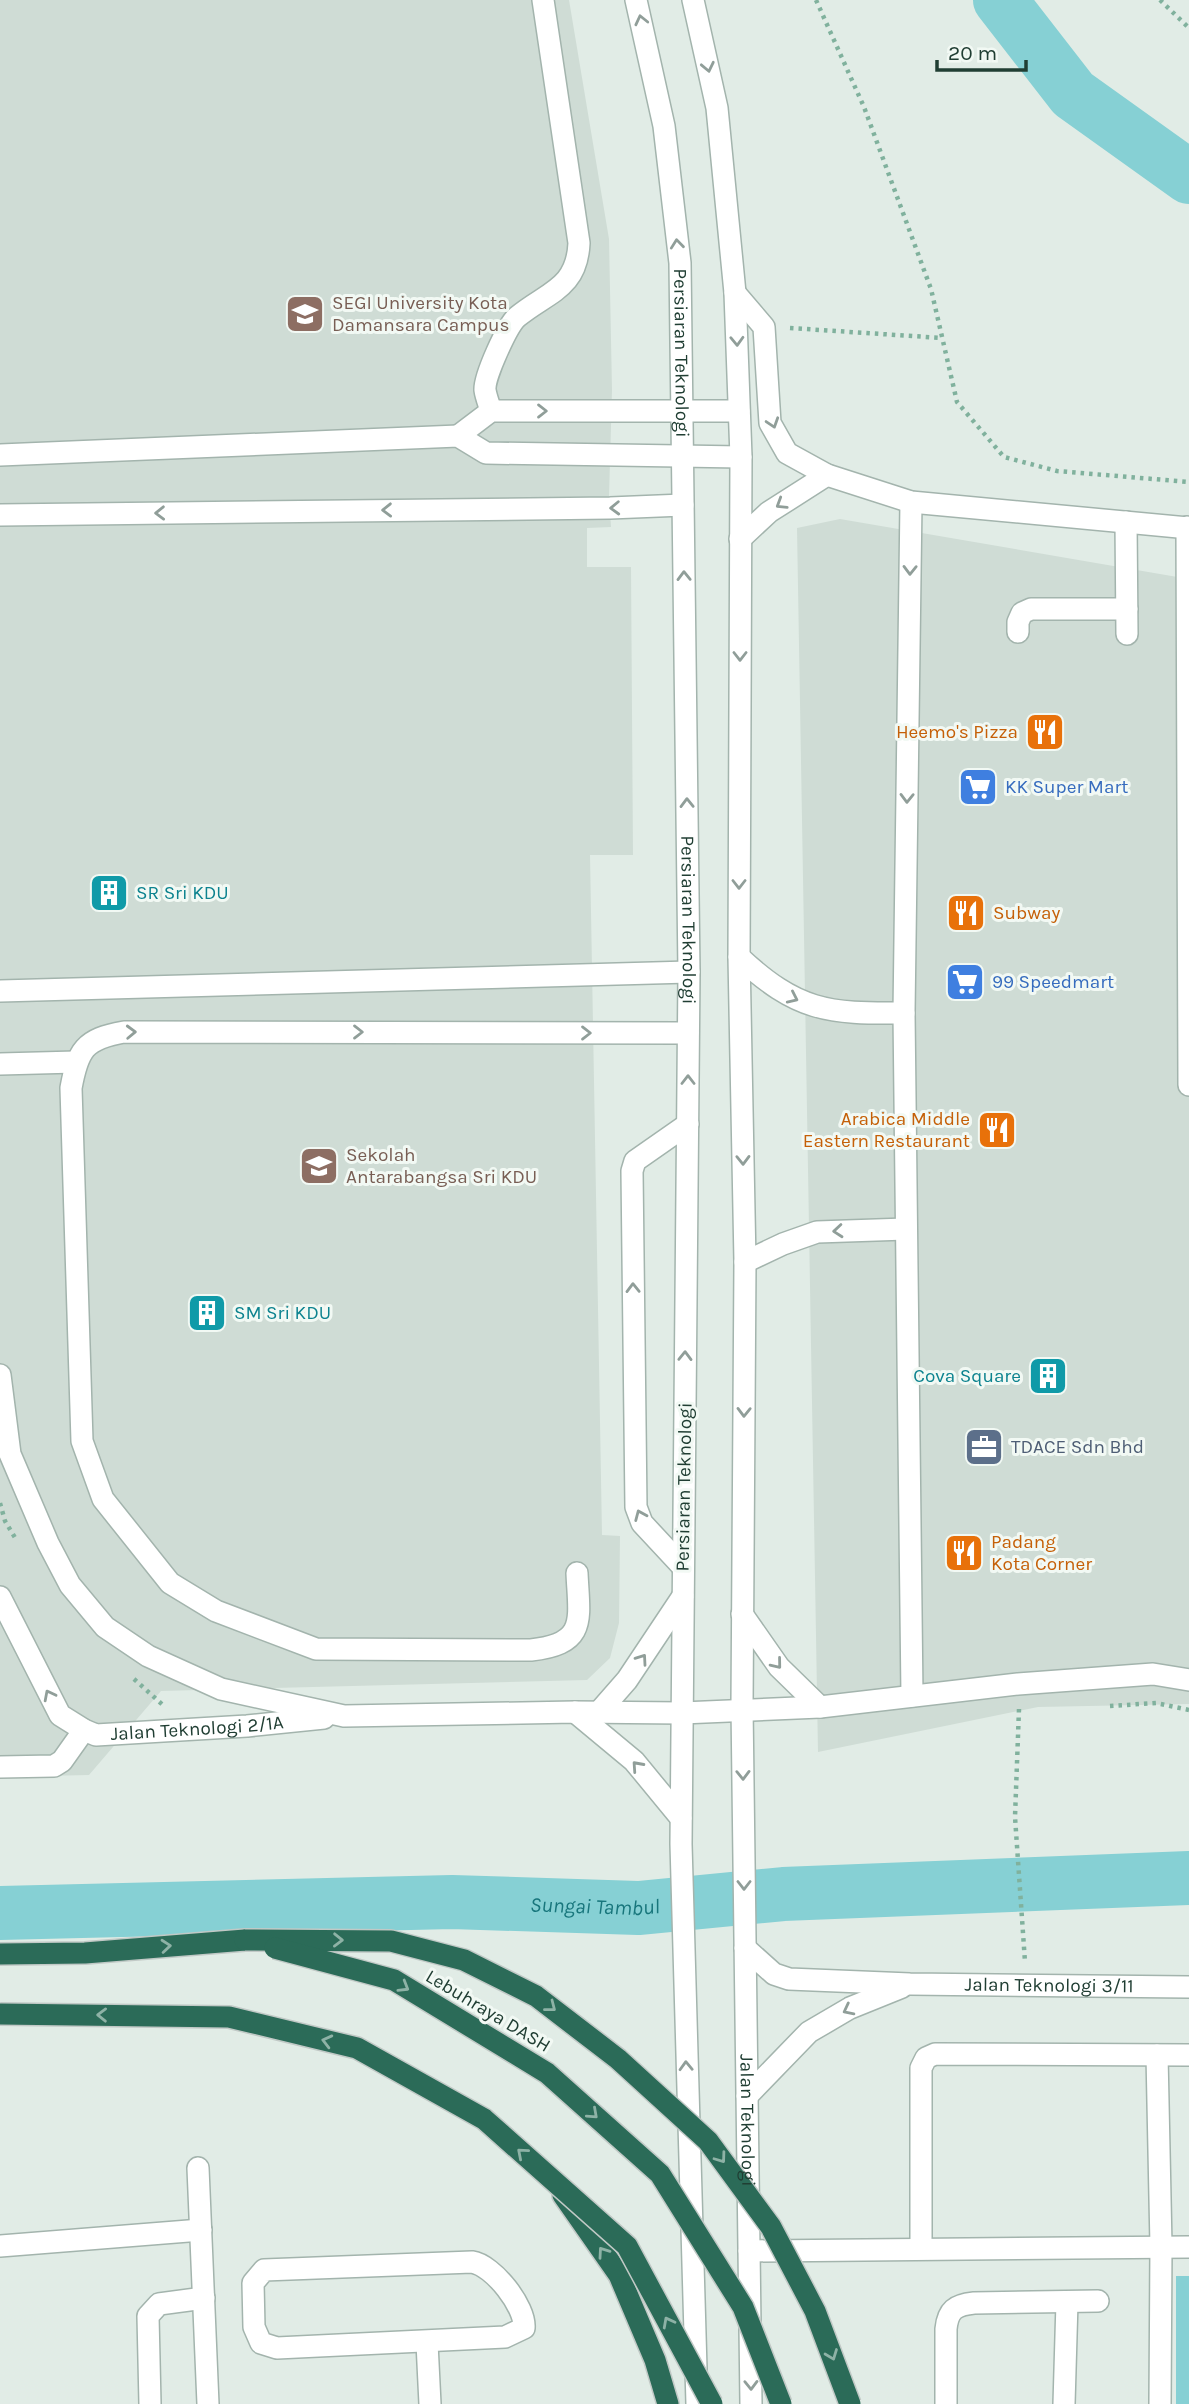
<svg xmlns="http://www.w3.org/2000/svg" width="1189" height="2404" font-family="Karla,sans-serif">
<rect width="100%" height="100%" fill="#e1ece6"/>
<g fill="#cfdcd5">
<path d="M0,0H569L609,239L612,390L609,497L611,527L587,528V567H631L633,855H590L602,1535L620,1536L619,1623L610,1658L587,1680L161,1691L89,1775L0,1777Z"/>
<path d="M840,519L1189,579V1704L1038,1707L818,1752L797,528Z"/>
</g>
<rect fill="#86d0d4" x="1176" y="2276" width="13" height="128"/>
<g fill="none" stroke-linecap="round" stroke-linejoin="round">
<g stroke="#86d0d4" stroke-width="54">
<path d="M1000,0L1073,94L1189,177"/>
<path id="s1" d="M0,1913L452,1902L638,1908L783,1894L1189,1878"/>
</g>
<g stroke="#a3b4ad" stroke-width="24">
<g id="minor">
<path id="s2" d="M636,0L664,126L680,263L689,972L681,1844L697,2404"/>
<path id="s3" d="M693,0L717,108L735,293L741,457L739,957L745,1262L742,1706L751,2404"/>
<path d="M735,293L764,327L770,423L787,453L827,475L911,502L1189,528"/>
<path d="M491,411C489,404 486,397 485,390C484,377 507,326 517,317C547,292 577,289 579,243L543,0"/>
<path d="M458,436L491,411H739"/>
<path d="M0,455L458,436L486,453L741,457"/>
<path d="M911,502L904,1013L912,1696"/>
<path d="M0,515L610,508L683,505"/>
<path d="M1126,522L1127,634"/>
<path d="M1187,527L1189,1085"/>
<path d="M740,539L769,512L827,475"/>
<path d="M1018,632V622L1022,613L1031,609H1127"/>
<path d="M739,957C797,1011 827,1014 904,1013"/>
<path d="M0,991L689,972"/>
<path d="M0,1064L76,1062"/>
<path d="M745,1262L783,1244L817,1232L906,1229"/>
<path d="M0,1375L10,1454L48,1543L70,1585L105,1627L148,1656L221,1689L344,1716L575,1712L682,1713L820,1707L1018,1684L1153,1674L1189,1680"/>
<path d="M683,1567L642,1523L636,1507L632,1171L635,1161L688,1124"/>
<path d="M577,1573C579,1619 588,1644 531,1650L316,1649L216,1611L170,1583L103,1499L82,1441L71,1088C78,1050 84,1039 124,1032L688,1033"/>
<path id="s4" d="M0,1597L60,1715L84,1730L96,1735L247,1726L324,1718"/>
<path d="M742,1614L779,1667L820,1707"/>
<path d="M575,1712L634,1761L681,1818"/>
<path d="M599,1712L627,1680L683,1596"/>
<path d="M0,1767L54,1766L62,1761L84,1730"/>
<path id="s5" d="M745,1948L774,1974L789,1979L910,1984L1189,1987"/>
<path d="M1157,2055L1161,2246L1160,2404"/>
<path d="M747,2096L809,2032L850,2008L902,1987"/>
<path d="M198,2168L208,2404"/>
<path d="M0,2246L201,2230"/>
<path d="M921,2248V2068L926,2058L935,2054L1189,2055"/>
<path d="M749,2251L1189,2247"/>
<path d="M472,2262C493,2265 526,2307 524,2328L505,2337L277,2348L261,2343L254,2327L253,2283L264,2270Z"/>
<path d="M427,2343L430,2404"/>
<path d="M150,2404L148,2316L159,2304L204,2298"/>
<path d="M946,2404V2329C948,2310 955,2305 974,2303L1098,2301"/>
<path d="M1064,2404L1067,2302"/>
</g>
</g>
<g stroke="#c1c9c6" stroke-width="24">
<g id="highway">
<path d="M0,1954L85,1953L245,1940"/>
<path d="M563,2195L619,2275L655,2360L668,2404"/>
</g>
</g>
<g stroke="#80b19d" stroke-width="4.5" stroke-dasharray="3.5 5" stroke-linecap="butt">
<path d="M816,0L864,107L931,289L957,402L1004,457L1057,471L1189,482"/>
<path d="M1160,0L1189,28"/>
<path d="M790,328L942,338"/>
<path d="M0,1503L5,1521L17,1541"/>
<path d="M134,1679L164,1706"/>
<path d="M1110,1706L1156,1703L1189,1710"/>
<path d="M1019,1709L1015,1817L1025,1962"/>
</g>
<use href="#minor" stroke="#fff" stroke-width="21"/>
<use href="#highway" stroke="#2b6b58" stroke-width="21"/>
<g stroke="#c1c9c6" stroke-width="24" stroke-linecap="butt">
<g id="highway-bridge">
<path d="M245,1940L391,1941L464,1960L536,1996L618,2059L708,2141L771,2227L815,2311L850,2404"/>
<path d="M275,1948L394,1980L547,2073L660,2174L743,2307L781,2404"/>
<path d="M0,2014L229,2017L357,2048L484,2119L627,2246L712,2404"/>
</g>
</g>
<use href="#highway-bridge" stroke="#2b6b58" stroke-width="21"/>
</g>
<defs><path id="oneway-chevron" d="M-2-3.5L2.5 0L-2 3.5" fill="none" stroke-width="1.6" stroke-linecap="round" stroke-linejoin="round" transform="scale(1.75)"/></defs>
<g stroke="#909e99">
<use href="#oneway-chevron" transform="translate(641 20) rotate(-103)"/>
<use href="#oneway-chevron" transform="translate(708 67) rotate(78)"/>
<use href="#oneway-chevron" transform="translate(677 244) rotate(-96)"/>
<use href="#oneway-chevron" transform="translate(737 341) rotate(88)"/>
<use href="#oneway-chevron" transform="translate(542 411)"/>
<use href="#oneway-chevron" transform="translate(773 423) rotate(72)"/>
<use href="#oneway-chevron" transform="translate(781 504) rotate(148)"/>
<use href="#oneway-chevron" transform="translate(615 508) rotate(178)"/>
<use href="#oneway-chevron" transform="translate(387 510) rotate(179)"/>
<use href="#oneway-chevron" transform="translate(160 513) rotate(179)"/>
<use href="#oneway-chevron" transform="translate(910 570) rotate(91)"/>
<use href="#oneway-chevron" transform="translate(684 576) rotate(-91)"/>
<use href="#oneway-chevron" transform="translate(740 656) rotate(90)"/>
<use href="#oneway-chevron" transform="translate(907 798) rotate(91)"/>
<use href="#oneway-chevron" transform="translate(687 803) rotate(-91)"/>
<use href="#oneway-chevron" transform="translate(739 884) rotate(90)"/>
<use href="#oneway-chevron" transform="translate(793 998) rotate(25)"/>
<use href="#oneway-chevron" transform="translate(131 1032) rotate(-2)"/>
<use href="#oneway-chevron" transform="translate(358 1032)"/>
<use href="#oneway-chevron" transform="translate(586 1033)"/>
<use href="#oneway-chevron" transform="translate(688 1080) rotate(-90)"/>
<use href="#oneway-chevron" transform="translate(743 1160) rotate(89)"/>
<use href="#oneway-chevron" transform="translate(838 1231) rotate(175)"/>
<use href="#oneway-chevron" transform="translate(633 1288) rotate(-91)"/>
<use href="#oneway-chevron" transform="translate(685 1356) rotate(-89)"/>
<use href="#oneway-chevron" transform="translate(744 1412) rotate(91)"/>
<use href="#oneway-chevron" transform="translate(640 1515) rotate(-113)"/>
<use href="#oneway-chevron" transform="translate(642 1659) rotate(-55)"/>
<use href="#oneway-chevron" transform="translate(777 1664) rotate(51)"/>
<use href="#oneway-chevron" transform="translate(49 1695) rotate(-117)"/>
<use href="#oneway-chevron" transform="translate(637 1766) rotate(-132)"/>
<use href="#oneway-chevron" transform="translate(743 1775) rotate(89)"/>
<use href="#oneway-chevron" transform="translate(744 1885) rotate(90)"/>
<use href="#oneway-chevron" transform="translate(848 2010) rotate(153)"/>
<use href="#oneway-chevron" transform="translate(686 2066) rotate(-92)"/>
<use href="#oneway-chevron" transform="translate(751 2385) rotate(89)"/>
</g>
<g stroke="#8eb2a6">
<use href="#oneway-chevron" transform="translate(338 1940) rotate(1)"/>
<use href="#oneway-chevron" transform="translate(166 1946) rotate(-5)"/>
<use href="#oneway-chevron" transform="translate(404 1987) rotate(31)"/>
<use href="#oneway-chevron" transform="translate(551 2007) rotate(38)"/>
<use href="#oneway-chevron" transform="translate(102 2015) rotate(-179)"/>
<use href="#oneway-chevron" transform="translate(327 2041) rotate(-166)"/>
<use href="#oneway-chevron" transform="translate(593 2114) rotate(42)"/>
<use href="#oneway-chevron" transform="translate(522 2153) rotate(-139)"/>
<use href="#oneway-chevron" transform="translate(721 2158) rotate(54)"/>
<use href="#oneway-chevron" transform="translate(603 2252) rotate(-125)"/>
<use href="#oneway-chevron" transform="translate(668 2322) rotate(-118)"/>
<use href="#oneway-chevron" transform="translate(832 2355) rotate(69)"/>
</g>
<defs>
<g id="university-square" transform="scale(2.0125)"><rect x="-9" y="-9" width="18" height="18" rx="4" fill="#8d6e63" stroke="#f2f9f4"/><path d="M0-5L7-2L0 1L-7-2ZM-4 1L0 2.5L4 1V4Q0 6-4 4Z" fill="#fff"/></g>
<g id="restaurant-square" transform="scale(2.0125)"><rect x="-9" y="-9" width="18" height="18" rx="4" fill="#e8710a" stroke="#f2f9f4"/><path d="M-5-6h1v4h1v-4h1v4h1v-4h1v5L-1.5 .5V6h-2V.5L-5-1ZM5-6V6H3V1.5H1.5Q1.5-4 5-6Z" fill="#fff"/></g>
<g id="supermarket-square" transform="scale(2.0125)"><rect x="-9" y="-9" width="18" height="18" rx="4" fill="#3f7fe0" stroke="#f2f9f4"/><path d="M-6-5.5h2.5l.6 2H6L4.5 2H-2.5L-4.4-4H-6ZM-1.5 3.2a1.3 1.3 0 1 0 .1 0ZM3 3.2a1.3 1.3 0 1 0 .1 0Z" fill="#fff"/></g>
<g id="building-square" transform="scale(2.0125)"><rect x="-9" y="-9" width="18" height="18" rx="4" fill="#0f9aa8" stroke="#f2f9f4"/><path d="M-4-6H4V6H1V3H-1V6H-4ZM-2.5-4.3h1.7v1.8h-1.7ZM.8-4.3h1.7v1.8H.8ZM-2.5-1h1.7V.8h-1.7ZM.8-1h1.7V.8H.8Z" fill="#fff"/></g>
<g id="school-square" transform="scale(2.0125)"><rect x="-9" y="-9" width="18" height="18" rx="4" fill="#8d6e63" stroke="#f2f9f4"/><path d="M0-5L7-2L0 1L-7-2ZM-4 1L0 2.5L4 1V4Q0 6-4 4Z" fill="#fff"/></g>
<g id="office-square" transform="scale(2.0125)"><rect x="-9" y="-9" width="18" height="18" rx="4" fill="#5c6f8a" stroke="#f2f9f4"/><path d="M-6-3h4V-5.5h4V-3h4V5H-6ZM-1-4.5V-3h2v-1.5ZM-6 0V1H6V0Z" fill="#fff"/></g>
</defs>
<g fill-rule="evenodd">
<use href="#university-square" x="305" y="314"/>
<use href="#restaurant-square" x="1045" y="732"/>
<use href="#supermarket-square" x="978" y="787"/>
<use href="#building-square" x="109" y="893"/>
<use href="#restaurant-square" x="966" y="913"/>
<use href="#supermarket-square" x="965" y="982"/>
<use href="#restaurant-square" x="997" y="1130"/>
<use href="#school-square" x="319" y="1166"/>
<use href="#building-square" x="207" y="1313"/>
<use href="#building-square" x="1048" y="1376"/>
<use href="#office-square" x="984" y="1447"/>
<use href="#restaurant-square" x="964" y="1553"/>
</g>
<g text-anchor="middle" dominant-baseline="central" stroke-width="6" stroke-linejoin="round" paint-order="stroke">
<g font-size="19" fill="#785e54" stroke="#f2f9f4" text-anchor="start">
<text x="332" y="303">SEGI University Kota<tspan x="332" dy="22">Damansara Campus</tspan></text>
<text x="346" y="1155">Sekolah<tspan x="346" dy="22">Antarabangsa Sri KDU</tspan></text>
</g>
<g font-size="19" fill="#203e33" stroke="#f2f9f4">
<text stroke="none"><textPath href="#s2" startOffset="357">Persiaran Teknologi</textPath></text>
<text stroke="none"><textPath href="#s2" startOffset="924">Persiaran Teknologi</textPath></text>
<text transform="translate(684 1487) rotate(-89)">Persiaran Teknologi</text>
<text stroke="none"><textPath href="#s4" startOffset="275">Jalan Teknologi 2/1A</textPath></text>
<text stroke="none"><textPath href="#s5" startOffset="315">Jalan Teknologi 3/11</textPath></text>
<text transform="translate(488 2011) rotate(31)">Lebuhraya DASH</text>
<text stroke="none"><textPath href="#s3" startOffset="2124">Jalan Teknologi</textPath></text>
</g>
<g font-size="19" fill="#c56008" stroke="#f2f9f4" text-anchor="end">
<text x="1018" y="732">Heemo's Pizza</text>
<text x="993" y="913" text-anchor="start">Subway</text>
<text x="970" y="1119">Arabica Middle<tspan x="970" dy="22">Eastern Restaurant</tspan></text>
<text x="991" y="1542" text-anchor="start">Padang<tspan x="991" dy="22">Kota Corner</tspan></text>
</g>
<g font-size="19" fill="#366cbe" stroke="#f2f9f4" text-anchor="start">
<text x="1005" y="787">KK Super Mart</text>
<text x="992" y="982">99 Speedmart</text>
</g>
<g font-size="19" fill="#0d838f" stroke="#f2f9f4" text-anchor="start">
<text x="136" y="893">SR Sri KDU</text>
<text x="234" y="1313">SM Sri KDU</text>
<text x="1021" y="1376" text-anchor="end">Cova Square</text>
</g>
<g font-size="19" fill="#4e5e75" stroke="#f2f9f4" text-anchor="start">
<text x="1011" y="1447">TDACE Sdn Bhd</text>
</g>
<g font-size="21" font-style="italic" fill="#18767c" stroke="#f2f9f4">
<text stroke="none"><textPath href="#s1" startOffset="595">Sungai Tambul</textPath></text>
</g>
</g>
<path d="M937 60v10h89v-10" fill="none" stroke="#203e33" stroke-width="3.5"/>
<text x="948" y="60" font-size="21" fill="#203e33" stroke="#f2f9f4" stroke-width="5" paint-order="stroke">20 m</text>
</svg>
